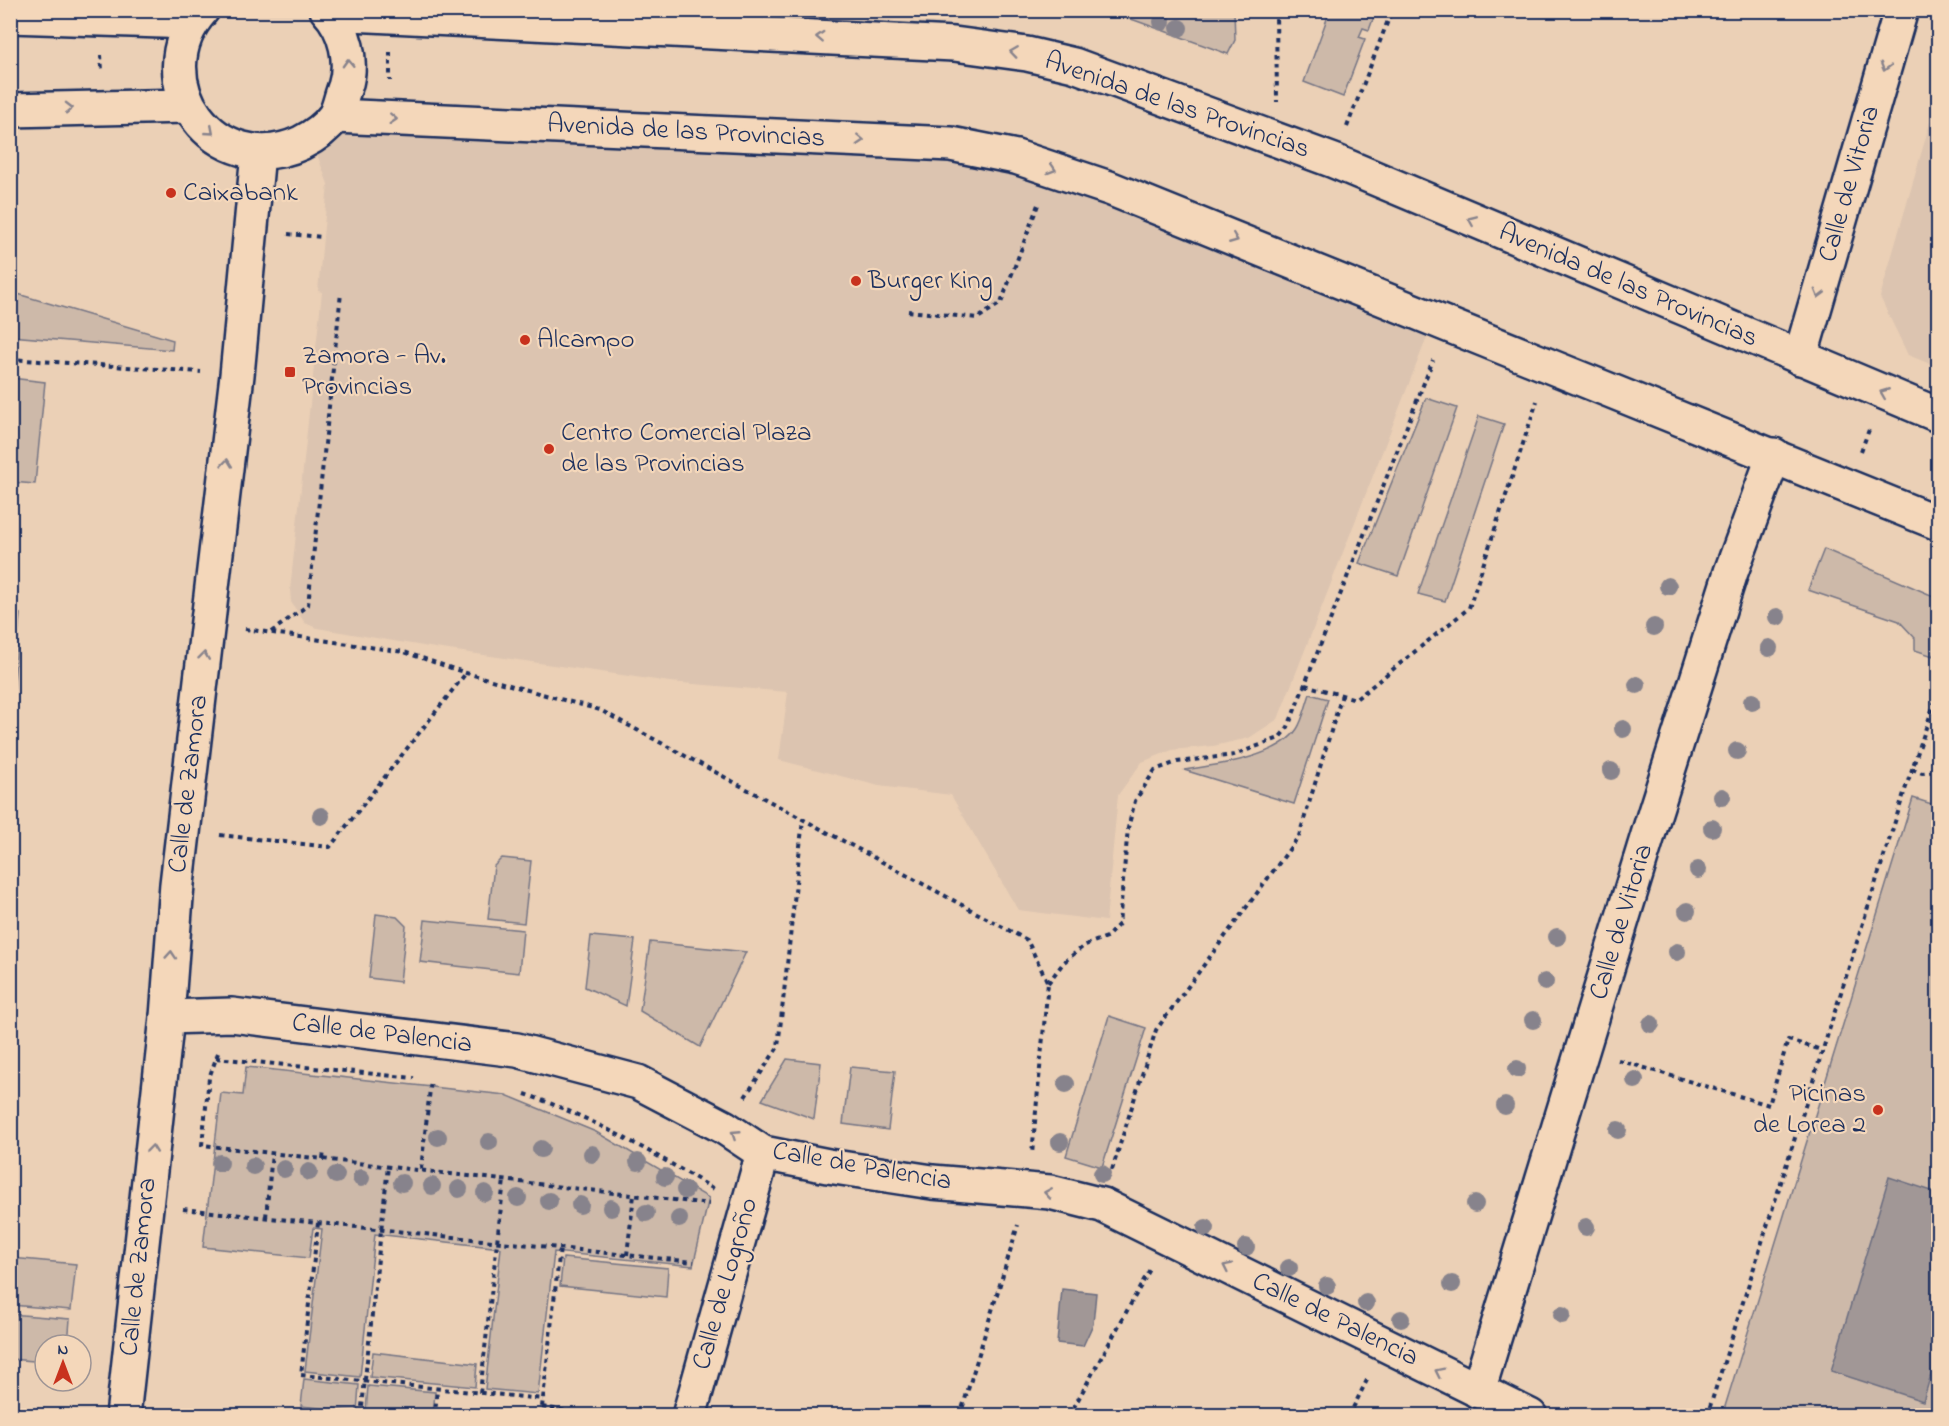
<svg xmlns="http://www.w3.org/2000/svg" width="1949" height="1426" font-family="'Indie Flower',sans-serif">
<rect width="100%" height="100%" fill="#ebd0b6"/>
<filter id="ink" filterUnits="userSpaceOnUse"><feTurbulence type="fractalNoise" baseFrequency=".0167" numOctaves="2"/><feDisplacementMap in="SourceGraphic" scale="12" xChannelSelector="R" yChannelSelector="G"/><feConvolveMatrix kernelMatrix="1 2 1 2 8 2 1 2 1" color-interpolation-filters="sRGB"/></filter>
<g filter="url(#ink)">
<g fill="#dcc4b0">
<path d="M1938,95V367L1908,355L1880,297Z"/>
<path d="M342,135L499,139L969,163L1029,178L1269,265L1429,332L1278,719L1249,738L1213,746L1172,750L1142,762L1118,795L1106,921L1018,910L951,795L879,786L779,760L788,692L670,682L435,648L317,628L305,623L291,602L290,590L322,292L318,291L328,184L315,149Z"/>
</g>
<g fill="#cdb9a9" stroke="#747484" stroke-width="1.5">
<path d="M1099,11H1234L1235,40L1228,54L1134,20Z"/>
<path d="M1327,11H1376L1369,30L1363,28L1359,37L1365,39L1343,97L1304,82L1328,16Z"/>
<path d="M11,292L173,340L172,350L11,336Z"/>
<path d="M11,378L45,382L35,484L11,482Z"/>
<path d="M1426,398L1457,408L1398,576L1359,563Z"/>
<path d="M1479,416L1504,424L1445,601L1418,594Z"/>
<path d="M1824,549L1938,598V651L1933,656L1915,650V638L1899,621L1808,590Z"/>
<path d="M11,613L20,614L11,716H10Z"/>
<path d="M1310,694L1328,699L1294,804L1184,770C1216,765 1278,758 1297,729C1303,720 1306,705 1310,694Z"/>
<path d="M1913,798L1938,806V1415L1730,1416L1723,1413Z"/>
<path d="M502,858L531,861L524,923L488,919L494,866Z"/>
<path d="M376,914L397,917L406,926L400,982L369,978Z"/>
<path d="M425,920L523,930L519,973L420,962Z"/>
<path d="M591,936L635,940L626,1006L585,987Z"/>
<path d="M650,942L746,952L700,1047L640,1011Z"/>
<path d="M1109,1016L1146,1028L1102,1167L1066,1156Z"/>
<path d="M787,1059L821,1063L814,1119L762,1100Z"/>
<path d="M246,1067L506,1095L596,1132L709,1198L693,1266L554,1252L538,1394L485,1389L501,1248L375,1234L360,1377L305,1371L322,1229L313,1228L309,1258L203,1247L221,1093L243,1095Z"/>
<path d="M850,1067L895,1071L888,1130L843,1124Z"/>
<path d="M11,1258L76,1264L71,1310L11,1305Z"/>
<path d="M563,1258L668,1268L666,1297L560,1286Z"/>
<path d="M10,1314L70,1319L68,1345H45V1362L11,1359Z"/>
<path d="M373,1352L477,1364L475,1387L370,1377Z"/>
<path d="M304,1379L359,1385L357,1412L301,1406Z"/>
<path d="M368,1386L435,1392L433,1415L366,1412Z"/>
</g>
<g fill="#a19796" stroke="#6b6d80" stroke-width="1.5">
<path d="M1889,1177L1938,1193V1352L1923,1401L1831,1371Z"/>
<path d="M1062,1289L1096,1293L1093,1324L1083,1346L1057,1343Z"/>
</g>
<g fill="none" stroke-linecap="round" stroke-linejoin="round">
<g stroke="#1b2f5e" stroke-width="38">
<g id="street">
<path d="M1800,358L1901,10"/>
<path d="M167,1017L232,1015L517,1050L638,1082L724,1127L763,1153L828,1166L932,1182L1050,1192L1102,1205L1530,1416"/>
<path d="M1478,1391L1655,812L1731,572L1774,455"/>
<path d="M123,1416L167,1017L177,884L237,375L258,153"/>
<path d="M689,1416L763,1153"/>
</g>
</g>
<g stroke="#1b2f5e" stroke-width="38">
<g id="secondary">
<path d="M202,10C140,80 217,182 301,143C313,137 326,128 334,117C339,110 341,96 345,87C353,62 346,30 327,10"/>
<path d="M330,13L954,44L1027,54L1074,65L1334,161L1938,415"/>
<path d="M10,16L192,22"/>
<path d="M10,110L188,106"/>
<path d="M335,116L951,144L1016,157L1109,188L1938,523"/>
</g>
</g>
<g stroke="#1b2f5e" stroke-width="4" stroke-dasharray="4.5 4.5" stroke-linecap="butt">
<path d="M1276,10L1277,102"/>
<path d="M390,52V81"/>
<path d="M101,55L102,71"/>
<path d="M1347,127L1392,10"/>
<path d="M288,234L323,237"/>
<path d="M908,311L978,318L1001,303L1039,202"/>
<path d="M10,359L201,372"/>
<path d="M1861,451L1870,427"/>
<path d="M245,629L404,652L466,673L600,710L1027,940L1048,983L1032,1154"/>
<path d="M271,632L308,605L341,293"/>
<path d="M1305,685L1356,699L1469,608L1537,401"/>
<path d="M1912,769L1922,773L1938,771"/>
<path d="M220,835L330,847L466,673"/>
<path d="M1048,983L1064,962L1085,945L1107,937L1119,924L1128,828L1135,801L1155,770L1177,762L1234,755L1279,738L1288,727L1433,360"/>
<path d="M218,1053L209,1078L202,1145L709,1204"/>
<path d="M216,1058L414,1078"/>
<path d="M1618,1060L1769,1105L1788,1040L1822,1050"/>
<path d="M525,1094C592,1117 653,1153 714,1189"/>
<path d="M745,1097L778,1047L803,819"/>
<path d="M323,1159L324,1150"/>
<path d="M421,1169L431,1080"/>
<path d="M1112,1170L1156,1030L1299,836L1342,695"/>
<path d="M183,1209L694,1262"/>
<path d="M266,1217L272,1153"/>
<path d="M318,1223L301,1375L543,1399"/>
<path d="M627,1255L634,1195"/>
<path d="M480,1393L504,1180"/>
<path d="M542,1407L599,1416"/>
<path d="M730,1412L785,1416"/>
<path d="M361,1416L388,1166"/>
<path d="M435,1416L437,1389"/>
<path d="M541,1416L560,1248"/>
<path d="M960,1416L1018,1225"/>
<path d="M1069,1416L1150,1269"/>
<path d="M1349,1416L1368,1378"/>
<path d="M1707,1416L1905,790L1938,692"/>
</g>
<use href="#street" stroke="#f4d7ba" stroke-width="33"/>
<use href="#secondary" stroke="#f4d7ba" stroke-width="33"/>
</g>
<g fill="#87838c">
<circle cx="1162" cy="22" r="9"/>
<circle cx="1179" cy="28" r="9"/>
<circle cx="1668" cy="586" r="9"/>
<circle cx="1777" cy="617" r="9"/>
<circle cx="1654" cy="627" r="9"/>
<circle cx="1769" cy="648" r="9"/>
<circle cx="1637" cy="685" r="9"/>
<circle cx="1752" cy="702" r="9"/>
<circle cx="1623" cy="729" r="9"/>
<circle cx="1737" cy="751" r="9"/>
<circle cx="1611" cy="771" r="9"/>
<circle cx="1722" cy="797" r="9"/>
<circle cx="321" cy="816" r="9"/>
<circle cx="1712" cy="828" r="9"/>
<circle cx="1698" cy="870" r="9"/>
<circle cx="1687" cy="911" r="9"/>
<circle cx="1557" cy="937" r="9"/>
<circle cx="1677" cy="952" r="9"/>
<circle cx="1545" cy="982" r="9"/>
<circle cx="1533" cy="1020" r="9"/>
<circle cx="1651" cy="1024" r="9"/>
<circle cx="1517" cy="1069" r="9"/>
<circle cx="1635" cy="1080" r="9"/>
<circle cx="1066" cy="1084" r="9"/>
<circle cx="1505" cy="1106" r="9"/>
<circle cx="1618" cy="1130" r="9"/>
<circle cx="438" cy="1137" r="9"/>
<circle cx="489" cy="1142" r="9"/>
<circle cx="1060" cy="1142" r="9"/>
<circle cx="541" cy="1149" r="9"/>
<circle cx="592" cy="1154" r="9"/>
<circle cx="638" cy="1162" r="9"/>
<circle cx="220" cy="1163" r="9"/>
<circle cx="253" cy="1166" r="9"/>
<circle cx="284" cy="1169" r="9"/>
<circle cx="309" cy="1172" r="9"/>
<circle cx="1102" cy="1174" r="9"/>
<circle cx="336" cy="1175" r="9"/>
<circle cx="665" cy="1177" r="9"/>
<circle cx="361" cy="1178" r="9"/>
<circle cx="402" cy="1183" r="9"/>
<circle cx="432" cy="1186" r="9"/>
<circle cx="459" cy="1189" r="9"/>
<circle cx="685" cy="1190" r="9"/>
<circle cx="485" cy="1193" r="9"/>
<circle cx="518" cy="1198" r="9"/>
<circle cx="549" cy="1201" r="9"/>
<circle cx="1475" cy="1204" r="9"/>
<circle cx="580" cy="1205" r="9"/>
<circle cx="611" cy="1208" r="9"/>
<circle cx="646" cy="1213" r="9"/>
<circle cx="679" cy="1219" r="9"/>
<circle cx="1586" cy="1227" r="9"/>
<circle cx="1206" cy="1228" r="9"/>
<circle cx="1246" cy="1247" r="9"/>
<circle cx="1289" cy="1268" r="9"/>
<circle cx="1452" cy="1284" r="9"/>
<circle cx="1327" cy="1286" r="9"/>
<circle cx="1366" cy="1303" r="9"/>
<circle cx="1562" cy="1315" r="9"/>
<circle cx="1401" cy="1319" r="9"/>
</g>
<defs><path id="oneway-chevron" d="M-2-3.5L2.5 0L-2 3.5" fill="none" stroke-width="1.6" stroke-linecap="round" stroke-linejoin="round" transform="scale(1.5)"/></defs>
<g stroke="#88838c">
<use href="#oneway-chevron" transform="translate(820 37) rotate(-177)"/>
<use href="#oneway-chevron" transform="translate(1014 52) rotate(-172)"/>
<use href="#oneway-chevron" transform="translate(348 63) rotate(-92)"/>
<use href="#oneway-chevron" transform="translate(1885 67) rotate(106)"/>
<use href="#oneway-chevron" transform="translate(69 108) rotate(-1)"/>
<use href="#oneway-chevron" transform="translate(393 119) rotate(3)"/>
<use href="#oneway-chevron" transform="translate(210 131) rotate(41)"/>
<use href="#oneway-chevron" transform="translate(860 140) rotate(3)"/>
<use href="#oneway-chevron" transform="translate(1052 169) rotate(18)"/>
<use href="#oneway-chevron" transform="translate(1472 220) rotate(-157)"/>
<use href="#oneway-chevron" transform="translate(1234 239) rotate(22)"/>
<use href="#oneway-chevron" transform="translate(1819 294) rotate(106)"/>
<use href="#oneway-chevron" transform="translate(1884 393) rotate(-158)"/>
<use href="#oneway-chevron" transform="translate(227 463) rotate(-84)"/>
<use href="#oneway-chevron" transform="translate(204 656) rotate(-83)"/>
<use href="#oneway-chevron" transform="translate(171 955) rotate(-86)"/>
<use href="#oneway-chevron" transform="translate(735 1134) rotate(-147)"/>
<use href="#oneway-chevron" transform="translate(152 1149) rotate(-84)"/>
<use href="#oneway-chevron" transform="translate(1048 1193) rotate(-171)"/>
<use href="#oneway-chevron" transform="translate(1227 1267) rotate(-154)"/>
<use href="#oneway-chevron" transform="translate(1439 1372) rotate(-154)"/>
</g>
</g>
<g fill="#c8321e" stroke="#f4d7ba" stroke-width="2">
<circle cx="171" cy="193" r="6"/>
<circle cx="856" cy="281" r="6"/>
<circle cx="525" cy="340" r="6"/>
<rect x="284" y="366" width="12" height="12" rx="3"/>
<circle cx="549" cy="449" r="6"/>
<circle cx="1878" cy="1110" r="6"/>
</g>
<g text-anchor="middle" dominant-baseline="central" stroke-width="4.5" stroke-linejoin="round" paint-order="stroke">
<g font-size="27" fill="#1b2f5e" stroke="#f4d7ba">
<text transform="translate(1177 106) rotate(19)">Avenida de las Provincias</text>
<text transform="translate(686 132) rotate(3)">Avenida de las Provincias</text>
<text transform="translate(1850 184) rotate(-74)">Calle de Vitoria</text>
<text transform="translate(1628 286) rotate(23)">Avenida de las Provincias</text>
<text transform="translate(189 784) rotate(-83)">Calle de Zamora</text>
<text transform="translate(1622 922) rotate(-73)">Calle de Vitoria</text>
<text transform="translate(382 1034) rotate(7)">Calle de Palencia</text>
<text transform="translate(862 1167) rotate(10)">Calle de Palencia</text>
<text transform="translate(139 1267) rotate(-84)">Calle de Zamora</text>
<text transform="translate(726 1284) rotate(-74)">Calle de Logroño</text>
<text transform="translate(1335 1320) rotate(26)">Calle de Palencia</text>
</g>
<g font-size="27" fill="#1b2f5e" stroke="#f4d7ba" text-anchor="start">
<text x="183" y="193">Caixabank</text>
<text x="868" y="281">Burger King</text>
<text x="537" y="340">Alcampo</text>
<text x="302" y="356">Zamora - Av.<tspan x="302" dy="31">Provincias</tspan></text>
<text x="561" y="433">Centro Comercial Plaza<tspan x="561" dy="31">de las Provincias</tspan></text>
<text x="1866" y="1094" text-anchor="end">Picinas<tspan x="1866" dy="31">de Lorea 2</tspan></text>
</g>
</g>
<rect width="1949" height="1426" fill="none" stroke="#f4d7ba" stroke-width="36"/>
<rect x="18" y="18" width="1913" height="1390" fill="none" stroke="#1b2f5e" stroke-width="2" filter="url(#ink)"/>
<g transform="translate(63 1363)"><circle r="28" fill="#f4d7ba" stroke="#9d9495" stroke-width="1.5"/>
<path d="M0-4.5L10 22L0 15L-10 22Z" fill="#c8321e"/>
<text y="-9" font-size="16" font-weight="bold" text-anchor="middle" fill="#1b2f5e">N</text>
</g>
</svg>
